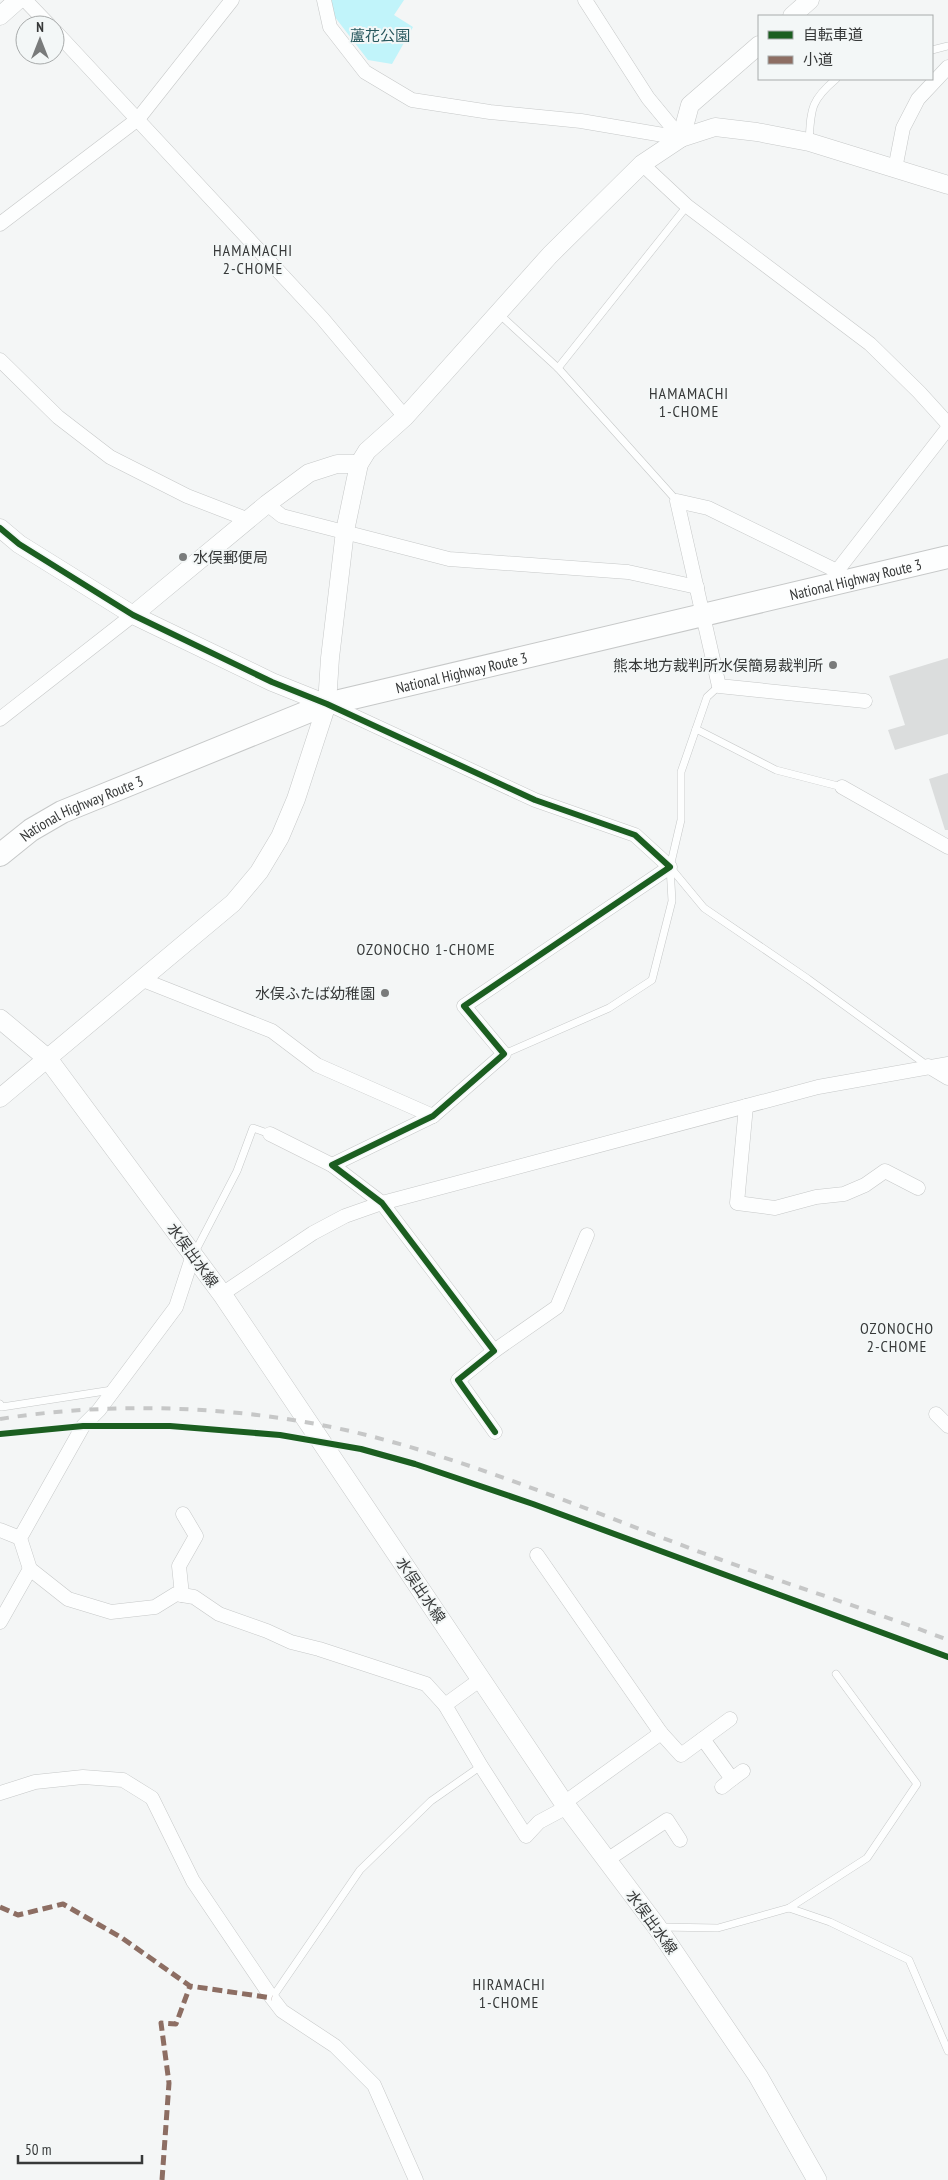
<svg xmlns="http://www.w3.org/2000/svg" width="948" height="2180" font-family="'PT Sans Narrow','Noto Sans JP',sans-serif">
<rect width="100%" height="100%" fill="#f4f6f6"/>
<path fill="#c1f4fa" d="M330,0H404L394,15L413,27L392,64L368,60L331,12Z"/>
<g fill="#dbdddd">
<path d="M948,658V734L895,750L888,730L905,725L889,676Z"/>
<path d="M948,773V830H945L929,779Z"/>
</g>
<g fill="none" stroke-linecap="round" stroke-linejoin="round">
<g stroke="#c6c8c8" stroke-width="8">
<g id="service">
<path d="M932,50L948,46"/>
<path d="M809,142C811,109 810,101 836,79"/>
<path d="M499,314L558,368L677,501"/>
<path d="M558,368L687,206"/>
<path d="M696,729L776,770L842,787"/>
<path d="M670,867L704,908L808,979L928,1066"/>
<path d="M504,1054L609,1008L652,980L672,901L670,867L681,820V772L707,697L719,686"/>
<path d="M194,1254L237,1171L253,1128L270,1134"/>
<path d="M0,1404L2,1407L112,1390"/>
<path d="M789,1908L867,1858L917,1784L836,1674"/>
<path d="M660,1927L718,1928L789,1908L830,1922L909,1960L948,2051"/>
<path d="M272,1998L360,1870L431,1801L481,1766"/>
</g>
</g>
<g stroke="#c6c8c8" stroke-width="15">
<g id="minor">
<path d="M25,0L49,25"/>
<path d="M324,0L330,27L365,72L412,100L490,112L581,121L681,138"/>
<path d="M585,0L648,98L681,138"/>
<path d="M55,31L322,318L405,417"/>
<path d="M642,164L687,206L870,344L919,392L948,424"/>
<path d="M895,169L903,128L918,99L948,67"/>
<path d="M0,224L138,119L232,0"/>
<path d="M0,360L58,417L110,457L187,496L249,520"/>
<path d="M267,504L282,516L449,559L628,572L697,587"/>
<path d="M837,571L948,428"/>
<path d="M844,580L837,571L708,508L677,501L719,686L865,701"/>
<path d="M328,704L535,800L635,835L670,867L464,1006L504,1054L433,1116L332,1165L382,1203L494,1351L458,1380L495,1432"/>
<path d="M0,719L133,615"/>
<path d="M842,787L948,847"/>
<path d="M143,980L272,1031L317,1065L433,1116"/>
<path d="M928,1066L948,1078"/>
<path d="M746,1106L737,1203L775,1208L816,1197L844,1194L865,1185L885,1171L918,1188"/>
<path d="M270,1134L332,1165"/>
<path d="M193,1255L176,1307L99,1410L83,1426L20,1538L30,1569L68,1599L111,1612L155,1607L176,1594L194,1597L219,1614L267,1631L291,1642L319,1649L426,1684L445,1705L481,1766L526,1836L539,1822L567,1807"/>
<path d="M222,1294L313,1233L345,1216L382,1203L818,1087L948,1064"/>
<path d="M494,1351L557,1307L587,1235"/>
<path d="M936,1414L948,1426"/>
<path d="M0,1530L20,1538"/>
<path d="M537,1555L661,1733"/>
<path d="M182,1595L179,1566L196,1536L183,1514"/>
<path d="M0,1622L30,1569"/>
<path d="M445,1705L481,1679"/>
<path d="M703,1739L732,1779L743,1771"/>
<path d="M722,1787L732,1779"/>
<path d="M0,1793L35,1782L83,1777L123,1780L152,1798L193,1881L272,1998L282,2011L335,2046L374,2085L416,2180"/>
<path d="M564,1803L661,1733L681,1755L730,1719"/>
<path d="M607,1860L667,1820L680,1840"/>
</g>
</g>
<g stroke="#c6c8c8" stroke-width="19">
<g id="tertiary">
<path d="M0,16L18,0"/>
<path d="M792,16L810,0"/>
<path d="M681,138L690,105L759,45"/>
<path d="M0,528L19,544L133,615L272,682L327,704"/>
<path d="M133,615L267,504L309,473L337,464H359"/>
<path d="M0,1098L233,903L259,872L280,837L296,799L327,704L330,658L345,531L359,464L367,451L405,417L550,255L642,164L681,138L715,127L757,132L809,142L948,185"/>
</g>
</g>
<g stroke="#c6c8c8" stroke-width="20">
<path id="secondary" d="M0,1019L48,1059L222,1294L564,1803L657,1927L758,2076L817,2180"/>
</g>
<g stroke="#c6c8c8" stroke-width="24">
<g id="trunk">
<path id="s1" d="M0,855L31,830L62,812L327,704L948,557"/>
</g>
</g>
<use href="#service" stroke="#fdfefe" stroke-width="7"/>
<use href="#minor" stroke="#fdfefe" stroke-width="14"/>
<use href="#tertiary" stroke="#fdfefe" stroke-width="18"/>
<use href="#secondary" stroke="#fdfefe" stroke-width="19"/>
<use href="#trunk" stroke="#fdfefe" stroke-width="22"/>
<path stroke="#c6c7c7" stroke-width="4" stroke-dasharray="9 9" stroke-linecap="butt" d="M0,1419C119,1400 257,1406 374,1437C492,1468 604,1517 719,1559C795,1587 873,1611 948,1640"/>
<g stroke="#8d6e63" stroke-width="5" stroke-dasharray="10 5" stroke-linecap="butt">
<path d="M0,1907L18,1915L63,1904L122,1938L190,1986L272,1998"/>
<path d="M162,2180L169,2083L161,2023L176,2024L190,1986"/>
</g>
<g stroke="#f3f7f7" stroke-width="9">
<g id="cycleway">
<path d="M0,528L19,544L133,615L272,682L327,704L535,800L635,835L670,867L464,1006L504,1054L433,1116L332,1165L382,1203L494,1351L458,1380L495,1432"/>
<path d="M0,1434L83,1426H170L280,1435L361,1449L415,1464L533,1504L948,1657"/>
</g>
</g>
<use href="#cycleway" stroke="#1b5e20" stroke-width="6"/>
</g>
<g fill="#797b7b" stroke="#f3f7f7" stroke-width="2">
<circle cx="183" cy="557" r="5"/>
<circle cx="833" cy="665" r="5"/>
<circle cx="385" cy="993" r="5"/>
</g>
<g text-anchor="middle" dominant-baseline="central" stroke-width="4" stroke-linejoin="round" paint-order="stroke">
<g font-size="15" fill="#27575d" stroke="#f3f7f7">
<text x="380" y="35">蘆花公園</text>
</g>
<g font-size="15" fill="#373939" stroke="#f3f7f7" text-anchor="end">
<text x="193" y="557" text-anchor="start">水俣郵便局</text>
<text x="823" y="665">熊本地方裁判所水俣簡易裁判所</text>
<text x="375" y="993">水俣ふたば幼稚園</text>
</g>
<g font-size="15" fill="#373939" stroke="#f3f7f7">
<text stroke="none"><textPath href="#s1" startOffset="905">National Highway Route 3</textPath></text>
<text stroke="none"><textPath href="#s1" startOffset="500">National Highway Route 3</textPath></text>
<text stroke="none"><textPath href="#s1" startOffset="95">National Highway Route 3</textPath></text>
<text transform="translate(193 1255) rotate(54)">水俣出水線</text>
<text transform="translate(421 1590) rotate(56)">水俣出水線</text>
<text transform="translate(652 1922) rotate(54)">水俣出水線</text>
</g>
<g font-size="16" letter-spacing="1" fill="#373939" stroke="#f3f7f7">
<text x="253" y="250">HAMAMACHI<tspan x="253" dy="18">2-CHOME</tspan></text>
<text x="689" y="393">HAMAMACHI<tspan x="689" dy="18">1-CHOME</tspan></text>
<text x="426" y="949">OZONOCHO 1-CHOME</text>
<text x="897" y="1328">OZONOCHO<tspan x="897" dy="18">2-CHOME</tspan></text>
<text x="509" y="1984">HIRAMACHI<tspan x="509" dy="18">1-CHOME</tspan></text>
</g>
</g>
<rect x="758" y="15" width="175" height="65" fill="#f3f7f7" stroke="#a8abab"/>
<rect x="768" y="31" width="25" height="8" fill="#1b5e20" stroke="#a8abab"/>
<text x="803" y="40" font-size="15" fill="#373939">自転車道</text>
<rect x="768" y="56" width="25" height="8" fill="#8d6e63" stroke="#a8abab"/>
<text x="803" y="65" font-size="15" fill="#373939">小道</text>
<g transform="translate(40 40)"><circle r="24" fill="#f3f7f7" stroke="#a8abab"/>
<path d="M0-4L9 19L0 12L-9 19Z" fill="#797b7b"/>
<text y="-8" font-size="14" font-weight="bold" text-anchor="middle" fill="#373939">N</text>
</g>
<path d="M18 2155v8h124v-8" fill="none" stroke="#373939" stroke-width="2.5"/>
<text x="25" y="2155" font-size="15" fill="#373939" stroke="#f3f7f7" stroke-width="4" paint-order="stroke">50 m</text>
</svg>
